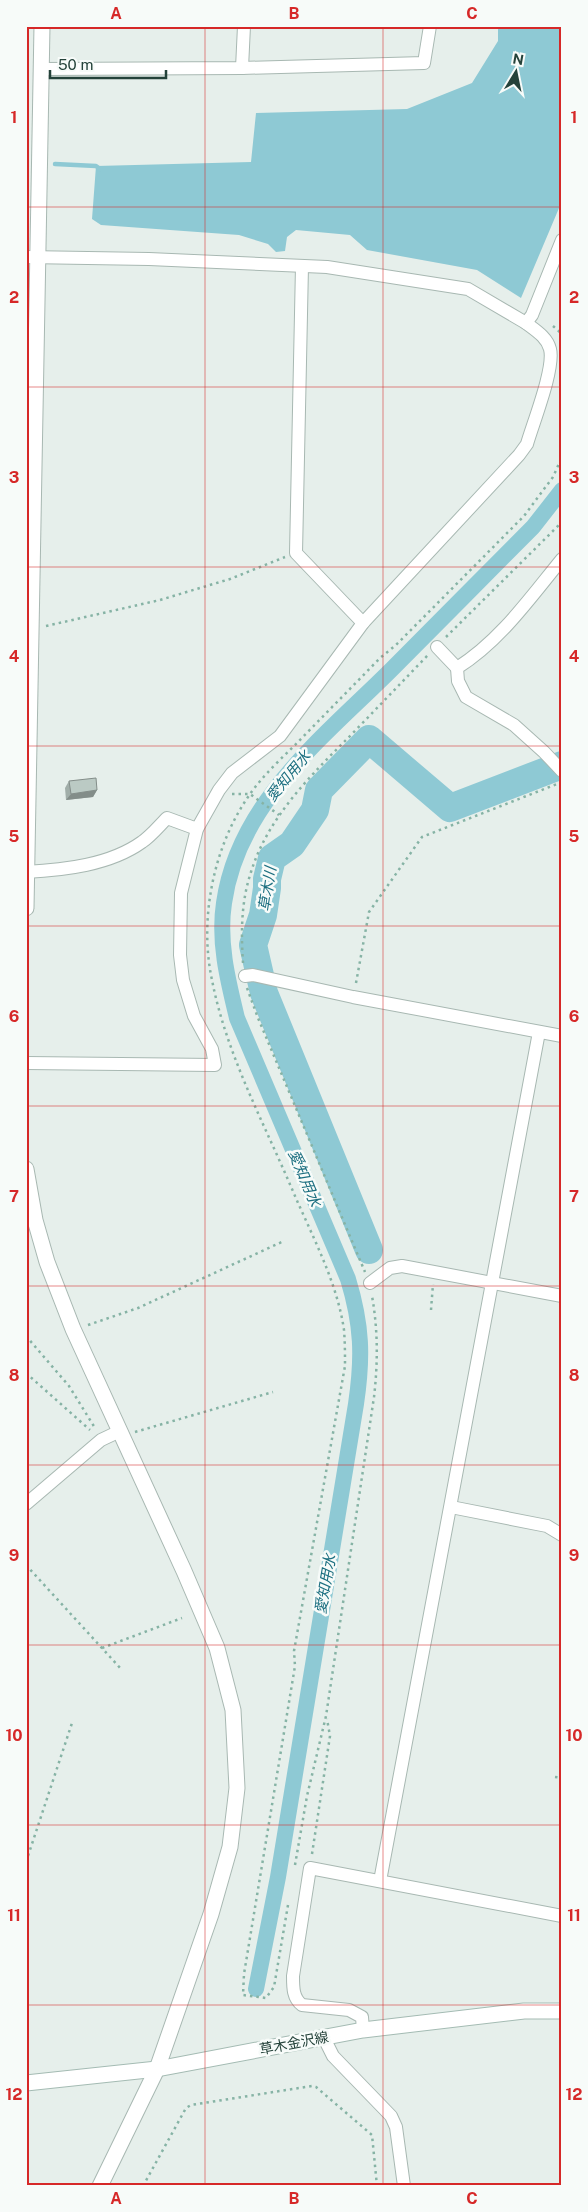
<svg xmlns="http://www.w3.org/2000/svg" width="588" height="2212" font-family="'Public Sans','Noto Sans JP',sans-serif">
<rect width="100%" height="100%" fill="#e6efeb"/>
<path fill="#8ec9d4" d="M498,26H562V201L521,298L477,270L367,250L350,235L296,230L287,237L285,251L276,252L268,244L239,235L101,225L92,219L96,166L251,162L256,113L407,109L472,83L498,41Z"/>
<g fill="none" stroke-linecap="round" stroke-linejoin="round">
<path stroke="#8ec9d4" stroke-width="4.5" d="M55,164L96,166L100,169"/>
<path stroke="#8ec9d4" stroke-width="16" d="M256,1989L278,1877L356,1404C363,1357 362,1325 348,1279L237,1018C228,981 218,942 224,903C238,802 325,736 392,669C439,622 486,574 533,527L562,490"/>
<path stroke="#8ec9d4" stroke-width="28" d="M369,1250L264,993L253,945L263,915L267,888V879L272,858L292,844L315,810L319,790L369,739L450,808L562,765"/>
<g stroke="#a8b8b2" stroke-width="14">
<g id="minor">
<path d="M242,68L244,26"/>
<path d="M41,69L242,68L424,63L430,26"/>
<path d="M26,257L149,259L327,267L468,289L526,323"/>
<path d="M302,266L296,553L363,623"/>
<path d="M562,559C530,598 500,641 457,668L458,681L466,697L514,725L544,752L562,771"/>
<path d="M437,647L457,668"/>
<path d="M26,872C64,870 110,865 142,842C151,836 159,826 167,818L197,829"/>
<path d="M245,976L253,975L353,997L562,1036"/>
<path d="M26,1063L215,1065L212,1049L194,1016L183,980L180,955L181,893L197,829L219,790L232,773L280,736L363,623L519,455L527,444C533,423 555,368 550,349C547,337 535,330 526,323L532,315L562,240"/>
<path d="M370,1283L390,1268L402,1266L562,1296"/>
<path d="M26,1504L101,1440L120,1431"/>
<path d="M451,1507L547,1526L562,1535"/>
<path d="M380,1881L539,1032"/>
<path d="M363,2030L362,2017L349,2010L302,2005C293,1998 293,1988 293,1976L310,1868L562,1916"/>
<path d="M324,2038L333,2056L391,2116L396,2127L404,2186"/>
</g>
</g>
<g stroke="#a8b8b2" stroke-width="17">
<g id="tertiary">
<path d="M26,908L42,26"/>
<path d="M26,1169L35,1220L47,1262L73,1329L184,1571L217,1648L233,1710L237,1788L230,1847L211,1914L157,2069L100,2186"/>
</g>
</g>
<g stroke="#a4bbb3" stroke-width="17">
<path id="secondary" d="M26,2083L157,2069L363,2030L524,2011H562"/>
</g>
<g stroke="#86b3a5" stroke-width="2.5" stroke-dasharray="2.5 4" stroke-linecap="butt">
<path d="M553,326L562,334"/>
<path d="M46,626L160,600L230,579L285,557"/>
<path d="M446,637L562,522"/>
<path d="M232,794H250L279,815"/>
<path d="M243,963C241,932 241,902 251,872C268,817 311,775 351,735C377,708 402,682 428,655"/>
<path d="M356,983L369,912L422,837L557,784"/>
<path d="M247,988L258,1018L365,1272"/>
<path d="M431,1310L433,1284"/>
<path d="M88,1325L138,1308L284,1241"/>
<path d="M26,1336L69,1386L95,1428"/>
<path d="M26,1373L90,1430"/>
<path d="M135,1432L273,1392"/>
<path d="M26,1565L122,1670"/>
<path d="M102,1648L182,1618"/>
<path d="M555,1777L562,1778"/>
<path d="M312,1854L330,1736L327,1719"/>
<path d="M26,1862L72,1723"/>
<path d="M295,1865L307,1796L326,1716L374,1397C378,1362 378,1330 372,1296"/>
<path d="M288,1905L274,1987L266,1998L243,1995L244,1974L295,1666L294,1651L345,1366C345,1355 345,1342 344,1330C337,1281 311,1234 292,1189C263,1121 226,1053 212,980C199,920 213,848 248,797C262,776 282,758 299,741C326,713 353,686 380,658L396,645L524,516L553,477L562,457"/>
<path d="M143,2186L186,2108L191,2105L312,2086L316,2087L372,2135L377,2186"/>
</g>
<use href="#minor" stroke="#fff" stroke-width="12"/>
<use href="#tertiary" stroke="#fff" stroke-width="15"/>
<use href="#secondary" stroke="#fff" stroke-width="15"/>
</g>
<path fill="#a1aea9" d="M69,781L97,790L93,797L66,800L65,788Z"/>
<path fill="#838d89" d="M97,790L93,797L66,800L71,794Z"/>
<path fill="#bbcac4" stroke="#838d89" d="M96,778L97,790L71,794L69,781Z"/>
<path fill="none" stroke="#d62828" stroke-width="1" stroke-opacity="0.55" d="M205,26V2186M383,26V2186M26,207H562M26,387H562M26,567H562M26,746H562M26,926H562M26,1106H562M26,1286H562M26,1465H562M26,1645H562M26,1825H562M26,2005H562"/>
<g text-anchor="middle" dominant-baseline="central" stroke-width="5" stroke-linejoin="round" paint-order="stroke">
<g font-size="14" fill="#24423a" stroke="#f7fbf9">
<text transform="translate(294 2043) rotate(-11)">草木金沢線</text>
</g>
<g font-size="15" font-style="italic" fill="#1c6f80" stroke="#f7fbf9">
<text transform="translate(288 776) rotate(-50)">愛知用水</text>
<text transform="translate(267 889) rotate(-81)">草木川</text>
<text transform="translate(305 1178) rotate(67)">愛知用水</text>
<text transform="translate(325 1584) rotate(-80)">愛知用水</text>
</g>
</g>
<rect width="588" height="2212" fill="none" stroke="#f7fbf9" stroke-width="55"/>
<g transform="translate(516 72) rotate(10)" stroke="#f7fbf9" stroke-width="4" paint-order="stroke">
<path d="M0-4L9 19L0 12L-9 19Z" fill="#24423a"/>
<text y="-8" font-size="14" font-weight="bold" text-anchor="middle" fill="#24423a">N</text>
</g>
<path d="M50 70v8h116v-8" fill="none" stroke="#24423a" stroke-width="2.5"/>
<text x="58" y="70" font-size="15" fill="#24423a" stroke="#f7fbf9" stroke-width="4" paint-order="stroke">50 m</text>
<rect x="28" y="28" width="532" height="2156" fill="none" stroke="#d62828" stroke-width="2"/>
<g font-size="16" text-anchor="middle" font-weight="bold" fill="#d62828">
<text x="116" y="19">A</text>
<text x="294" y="19">B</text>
<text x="472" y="19">C</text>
<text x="14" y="123">1</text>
<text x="574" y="123">1</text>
<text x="14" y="303">2</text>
<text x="574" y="303">2</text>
<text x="14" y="483">3</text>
<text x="574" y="483">3</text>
<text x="14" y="662">4</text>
<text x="574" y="662">4</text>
<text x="14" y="842">5</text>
<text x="574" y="842">5</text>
<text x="14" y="1022">6</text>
<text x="574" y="1022">6</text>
<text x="14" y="1202">7</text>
<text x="574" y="1202">7</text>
<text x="14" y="1381">8</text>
<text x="574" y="1381">8</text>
<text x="14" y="1561">9</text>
<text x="574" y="1561">9</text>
<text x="14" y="1741">10</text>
<text x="574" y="1741">10</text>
<text x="14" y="1921">11</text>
<text x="574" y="1921">11</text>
<text x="14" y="2100">12</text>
<text x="574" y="2100">12</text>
<text x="116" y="2204">A</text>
<text x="294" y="2204">B</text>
<text x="472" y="2204">C</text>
</g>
</svg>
